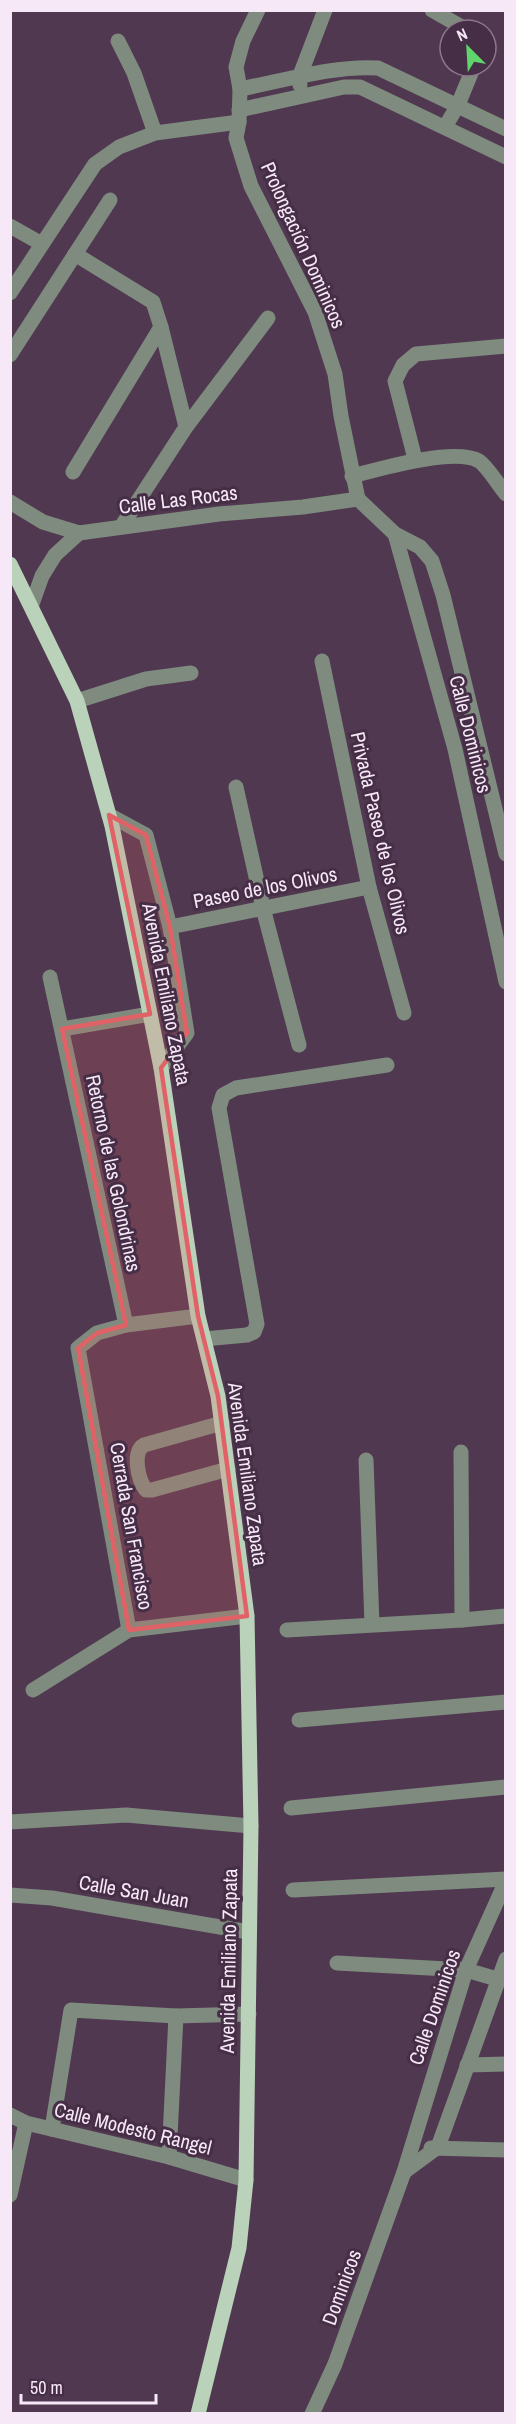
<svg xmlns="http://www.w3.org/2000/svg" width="516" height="2424" font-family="'Archivo Narrow',sans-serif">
<rect width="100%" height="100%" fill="#503851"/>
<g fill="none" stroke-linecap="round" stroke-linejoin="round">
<g stroke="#7e8b7e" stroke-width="15">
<path d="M258,10L243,41L236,67L240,89L239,122L236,138L251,186L315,312L335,374L341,416L358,499"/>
<path d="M432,10L467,30"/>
<path d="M118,41L134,73L155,133"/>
<path d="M300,85L299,78L325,10"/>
<path d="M240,89C283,81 334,65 378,68L506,129"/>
<path d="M239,110L344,87H360L506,157"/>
<path d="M445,127L458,105L474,66"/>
<path d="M10,226L42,244"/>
<path d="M75,254L153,302L161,327L186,427"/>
<path d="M10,293L95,164L119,147L155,133L239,122"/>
<path d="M10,355L110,200"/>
<path d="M415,459L395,381L403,365L416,354L506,346"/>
<path d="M73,472L161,327"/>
<path d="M352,476C379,469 455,447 479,461C487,466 499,486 506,494"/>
<path d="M358,499L395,534L420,547L432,561L443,595L506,854"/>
<path d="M10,502L43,522L79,533L219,514L303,507L358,499"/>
<path d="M121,527L186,427L268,318"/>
<path d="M395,534L455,749L506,982"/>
<path d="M32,604L42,576L55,555L79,533"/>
<path d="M322,661L369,887L404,1013"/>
<path d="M77,701L146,679L191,673"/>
<path d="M236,787L263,908L299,1045"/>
<path d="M109,815L146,835L170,927L187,1033L161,1068"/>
<path d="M170,927L369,887"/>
<path d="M50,977L126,1325"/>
<path d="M62,1029L150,1014"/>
<path d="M204,1339L247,1335L254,1332L257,1324L219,1108L223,1095L236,1088L387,1065"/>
<path d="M222,1423L144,1445C132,1452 138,1480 146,1490H152L228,1469"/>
<path d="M461,1452L462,1620"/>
<path d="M366,1460L372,1624"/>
<path d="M129,1630L78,1348L97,1333L126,1325L198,1316"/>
<path d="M287,1630L462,1620L506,1616"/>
<path d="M33,1690L129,1630L247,1616"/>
<path d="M299,1720L506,1702"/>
<path d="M291,1808L506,1787"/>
<path d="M10,1822L126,1815L251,1826"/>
<path d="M293,1890L506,1879"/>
<path d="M10,1895L52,1898L249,1932"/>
<path d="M337,1963L466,1970L497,1979H506"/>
<path d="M467,2065L506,2064"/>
<path d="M10,2115L26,2123L169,2157L246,2180"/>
<path d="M52,2129L71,2010L176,2016L249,2014"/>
<path d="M431,2148L506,2150"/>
<path d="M169,2157L176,2016"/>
<path d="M404,2172L438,2147L506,1959"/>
<path d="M10,2195L26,2123"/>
<path d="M312,2414L335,2364L404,2172L466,1970L506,1881"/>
</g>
<path stroke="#b9d2b9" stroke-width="15" d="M10,564L77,701L112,826L161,1068L198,1316L218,1396L247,1616L251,1826L246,2180L239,2248L198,2414"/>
</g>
<path fill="#e06266" fill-opacity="0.2" stroke="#e06266" stroke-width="4.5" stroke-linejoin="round" d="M109,815L146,835L170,927L187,1033L161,1068L198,1316L218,1396L247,1616L129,1630L78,1348L97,1333L126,1325L62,1029L150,1014Z"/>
<g text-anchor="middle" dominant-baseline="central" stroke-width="6" stroke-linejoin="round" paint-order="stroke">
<g font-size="20" fill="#f7e8f8" stroke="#452e46">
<text transform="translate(304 245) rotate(66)">Prolongación Dominicos</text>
<text transform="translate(178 499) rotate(-7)">Calle Las Rocas</text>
<text transform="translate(471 734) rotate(76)">Calle Dominicos</text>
<text transform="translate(381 833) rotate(77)">Privada Paseo de los Olivos</text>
<text transform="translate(265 887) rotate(-11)">Paseo de los Olivos</text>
<text transform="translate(167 994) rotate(79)">Avenida Emiliano Zapata</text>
<text transform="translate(114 1173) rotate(78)">Retorno de las Golondrinas</text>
<text transform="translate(248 1474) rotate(82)">Avenida Emiliano Zapata</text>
<text transform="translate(132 1526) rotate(80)">Cerrada San Francisco</text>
<text transform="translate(134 1891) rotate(10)">Calle San Juan</text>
<text transform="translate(228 1961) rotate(-89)">Avenida Emiliano Zapata</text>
<text transform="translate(434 2007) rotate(-71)">Calle Dominicos</text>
<text transform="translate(133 2128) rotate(14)">Calle Modesto Rangel</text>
<text transform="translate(341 2287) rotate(-70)">Dominicos</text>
</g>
</g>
<rect width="516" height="2424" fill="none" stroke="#f7e8f8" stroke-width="24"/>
<g transform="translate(468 48) rotate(336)"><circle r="28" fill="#452e46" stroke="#8c788d" stroke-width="1.5"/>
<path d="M0-4.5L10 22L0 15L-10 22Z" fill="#60d56b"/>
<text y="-9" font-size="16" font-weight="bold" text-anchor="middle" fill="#f7e8f8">N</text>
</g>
<path d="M21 2394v9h135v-9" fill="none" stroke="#f7e8f8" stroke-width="3"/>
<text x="30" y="2394" font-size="18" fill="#f7e8f8" stroke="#452e46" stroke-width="4.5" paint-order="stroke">50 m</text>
</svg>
